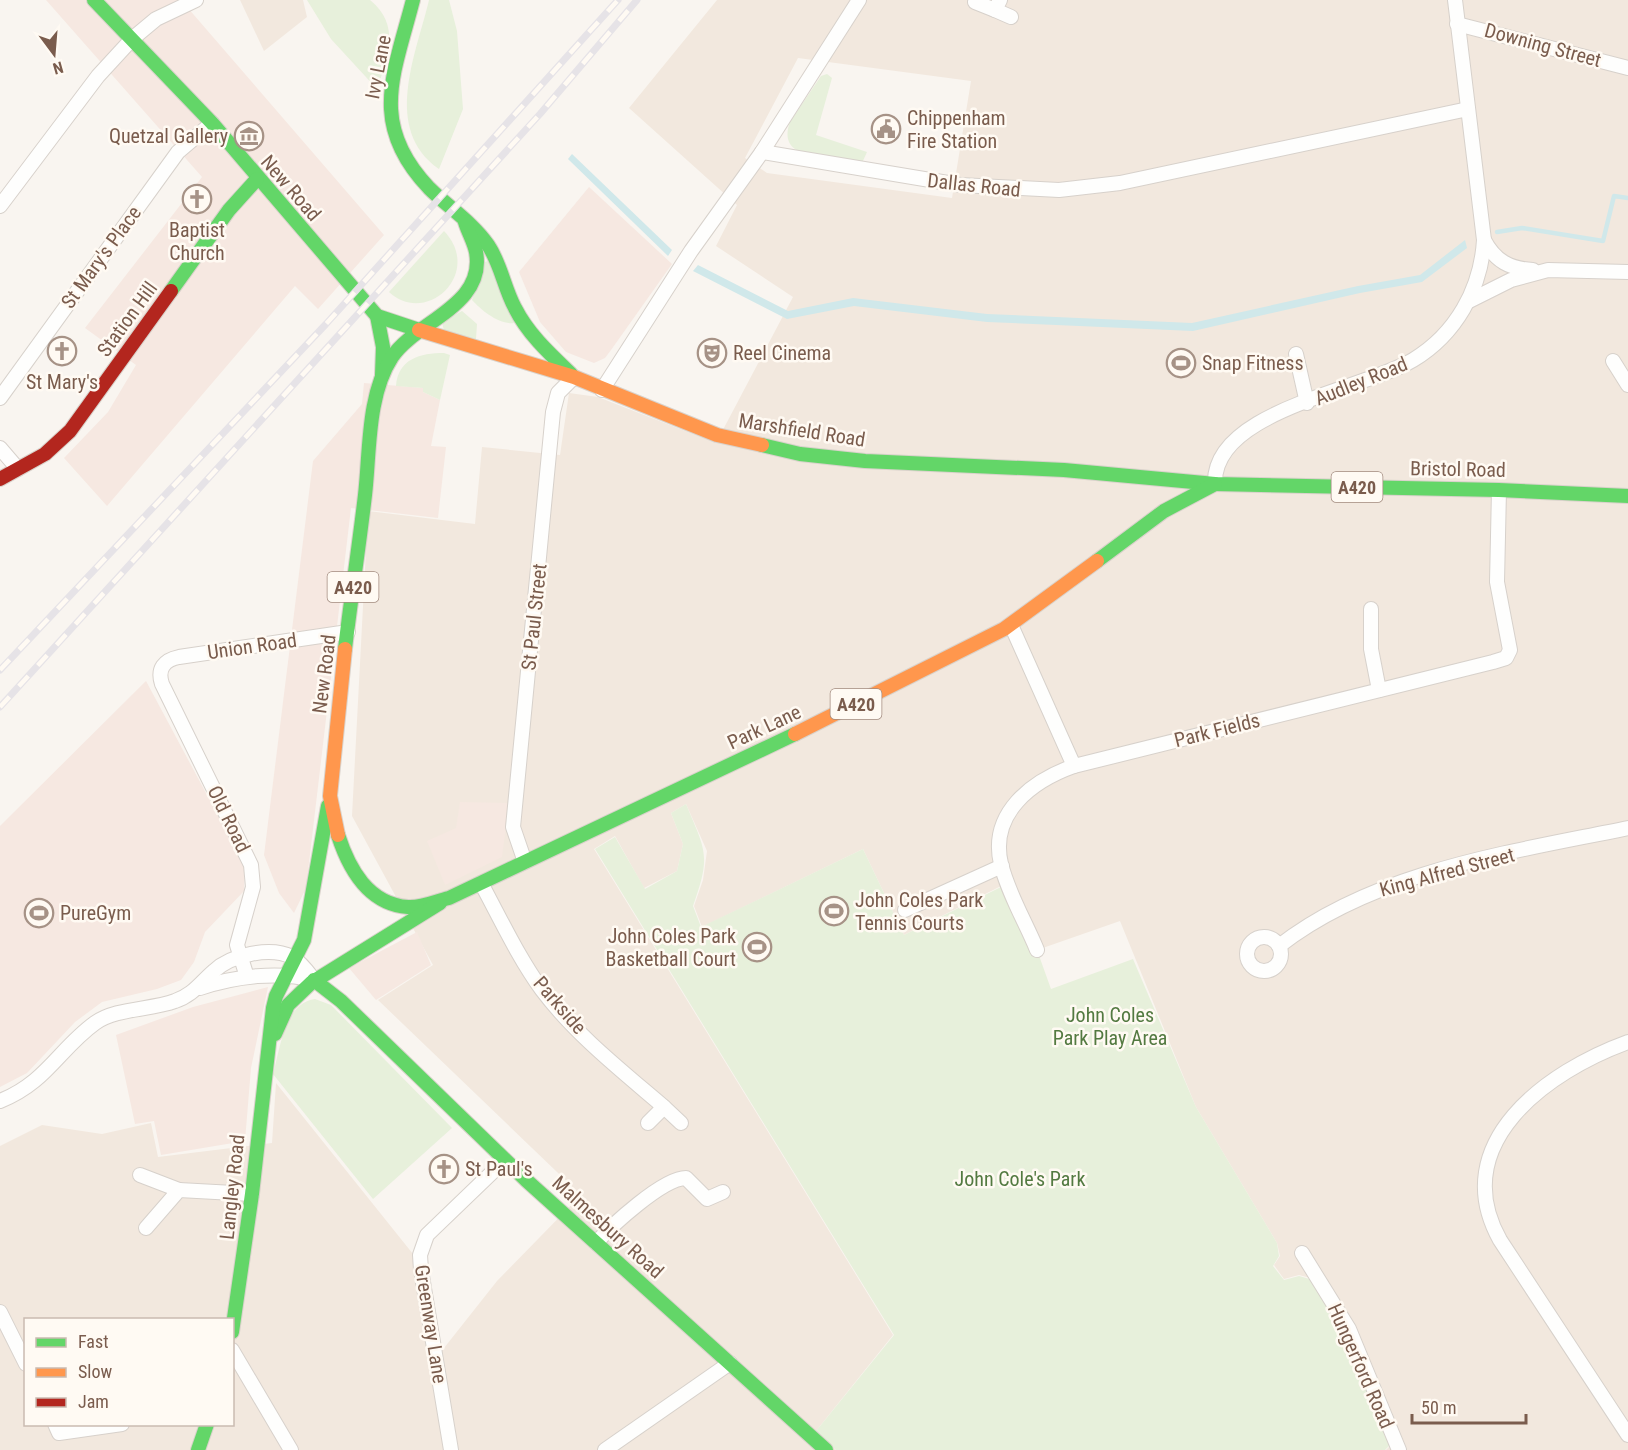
<svg xmlns="http://www.w3.org/2000/svg" width="1628" height="1450" font-family="'Roboto Condensed',sans-serif">
<rect width="100%" height="100%" fill="#f9f5f0"/>
<g fill="#f2e8de" fill-rule="evenodd">
<path d="M240,0H303L307,17L264,51Z"/>
<path d="M717,0H1628V1450H1386L1394,1442L1314,1279L1299,1275L1284,1279L1274,1265L1280,1256L1277,1243L1196,1107L1120,921L1037,950L1003,885L904,935L863,849L702,927L694,906L703,880L707,851L686,804L671,813L683,844L677,871L644,888L615,836L594,849L893,1335L816,1431L836,1450H0V1146L42,1125L102,1134L151,1123L158,1157L272,1143L276,1083L413,1254L429,1367L497,1281L581,1195L378,1000L433,965L352,816L368,511L475,524L482,447L560,455L569,393L598,397L716,443L793,297L716,246L737,205L629,108ZM798,58L971,81L952,198L767,173L745,158ZM26,1320H232V1424H26Z"/>
</g>
<g fill="#f6e8e1">
<path d="M46,0H181L384,235L318,309L295,286L107,506L64,458L108,412L136,365L85,328L202,177Z"/>
<path d="M589,187L672,264L611,350L605,358L594,363L566,352L540,322L519,272Z"/>
<path d="M364,383L423,388V392L440,400L431,446L446,447L438,518L351,508L306,888L294,913L279,893L264,855L313,461L362,404Z"/>
<path d="M146,681L245,866L244,891L205,932L194,962L181,980L157,989L102,1002L75,1022L27,1073L0,1087V826Z"/>
<path d="M460,802L509,803L502,857L445,885L427,841L456,828Z"/>
<path d="M417,932L431,965L376,1000L349,968Z"/>
<path d="M268,987L251,1068L245,1141L161,1155L154,1121L135,1124L116,1035L193,1007Z"/>
</g>
<g fill="#e7f0db">
<path d="M307,0H370C401,25 388,57 377,89L331,39Z"/>
<path d="M429,0H449L457,31L463,109L439,169C382,129 416,55 429,0Z"/>
<path d="M827,74L832,78L816,135L867,152L862,163L801,152C787,147 785,135 790,122L821,76Z"/>
<path d="M444,231C484,273 426,327 389,292Z"/>
<path d="M488,261L514,323C499,325 481,310 472,300L485,262Z"/>
<path d="M462,311L477,324L476,339L444,331L442,322Z"/>
<path d="M444,353L450,355L440,400L423,392V388L396,386C398,359 420,353 444,353Z"/>
<path d="M686,804C706,852 711,855 693,906L701,927L863,849L904,935L1003,886L1037,950L1051,989L1133,959L1196,1107L1277,1243L1279,1256L1273,1266L1284,1280L1299,1276L1313,1280L1393,1442L1385,1450H836L816,1431L894,1335L595,849L615,837L645,889L677,871L683,844L671,813Z"/>
<path d="M315,999L331,1005L452,1128L373,1199L273,1074C280,1050 284,1003 315,999Z"/>
</g>
<g fill="#d0e8ea">
<path d="M572,154L672,250L668,256L568,159Z"/>
<path d="M1465,240L1467,248L1422,282L1360,293L1193,331L987,322L854,306L787,319L693,271L698,265L788,311L853,298L987,314L1192,323L1358,286L1420,275Z"/>
</g>
<g fill="none" stroke-linecap="round" stroke-linejoin="round">
<path stroke="#d0e8ea" stroke-width="4.5" d="M1497,232L1522,228L1603,241L1614,196L1628,198"/>
<g stroke="#d7d1cb" stroke-width="16">
<g id="street">
<path d="M975,2L995,10L1000,0"/>
<path d="M995,10L1011,17"/>
<path d="M1457,24L1628,68"/>
<path d="M762,152L960,185L1059,190L1120,183L1468,109"/>
<path d="M0,206L98,76L132,39L156,19L196,0"/>
<path d="M1484,240C1495,261 1510,269 1533,270"/>
<path d="M1469,301L1511,280L1548,270L1628,272"/>
<path d="M1296,354L1307,403"/>
<path d="M1613,361L1628,385"/>
<path d="M602,390L691,251L762,152L859,0"/>
<path d="M0,398L178,152L212,123"/>
<path d="M0,448L18,469"/>
<path d="M1215,484C1212,411 1360,391 1413,360C1456,334 1481,289 1484,240L1455,0"/>
<path d="M1371,609V649L1379,690"/>
<path d="M1011,625L1074,766L1493,662L1506,658L1510,650L1497,582L1499,490"/>
<path d="M525,862L513,827L553,412L558,393L574,377"/>
<path d="M481,883C500,918 518,957 542,990C575,1034 622,1071 664,1107L648,1123"/>
<path d="M905,910L1002,866"/>
<circle cx="1264" cy="954" r="17"/>
<path d="M1279,946C1375,871 1512,852 1628,828"/>
<path d="M1037,950C1026,923 1008,893 1001,864C989,813 1032,781 1074,766"/>
<path d="M247,977L237,945L253,887L251,865L162,684C157,669 164,660 179,657L348,632"/>
<path d="M200,988C236,976 278,971 314,980"/>
<path d="M1628,1042C1548,1071 1446,1143 1500,1240L1628,1435"/>
<path d="M0,1101C46,1083 59,1049 95,1023C116,1008 151,1010 175,1001C193,995 200,983 214,971C231,955 270,946 292,957C301,962 308,972 314,980"/>
<path d="M664,1107L681,1123"/>
<path d="M140,1175L179,1190"/>
<path d="M146,1228L179,1190L252,1194"/>
<path d="M596,1243C611,1226 663,1178 686,1178L707,1199L723,1192"/>
<path d="M1302,1253L1349,1329L1399,1450"/>
<path d="M0,1312L26,1364"/>
<path d="M232,1350L291,1450"/>
<path d="M55,1424L59,1433L122,1424"/>
<path d="M451,1450L421,1270L420,1255L427,1235L505,1160"/>
<path d="M605,1450L730,1363"/>
</g>
</g>
<g stroke="#d9d2cb" stroke-width="16">
<g id="fast">
<path d="M94,0L212,123L377,316L383,347L382,375"/>
<path d="M413,0C394,74 368,124 429,188C448,207 472,222 488,245C501,264 504,288 515,308C528,334 550,354 571,374"/>
<path d="M171,291L229,210L257,179"/>
<path d="M377,316L419,330"/>
<path d="M762,445L800,454L865,461L1064,470L1215,484L1499,490L1628,496"/>
<path d="M1097,561L1164,511L1215,484"/>
<path d="M345,649C351,598 359,547 365,495C370,452 367,395 392,357C416,321 486,306 476,252C474,242 468,232 465,222"/>
<path d="M338,835C349,869 368,904 408,907C422,908 436,901 449,898L795,734"/>
<path d="M314,980L341,1001L526,1180L826,1450"/>
<path d="M275,1034L288,1005L311,983L440,903"/>
<path d="M232,1332L252,1194L273,1008L276,996L304,940L328,806"/>
<path d="M198,1450L207,1424"/>
</g>
</g>
<g stroke="#d9d2cb" stroke-width="16">
<g id="slow">
<path d="M419,330L574,377L717,435L762,445"/>
<path d="M795,734L1004,629L1097,561"/>
<path d="M338,835L330,796L345,649"/>
</g>
</g>
<g stroke="#d9d2cb" stroke-width="16">
<path id="jam" d="M0,479L45,454L70,431L171,291"/>
</g>
<use href="#street" stroke="#fefefd" stroke-width="14"/>
<use href="#fast" stroke="#63d668" stroke-width="14"/>
<use href="#slow" stroke="#ff974d" stroke-width="14"/>
<use href="#jam" stroke="#b3261e" stroke-width="14"/>
<g stroke="#e6e3e7" stroke-width="7">
<g id="rail">
<path d="M0,670L326,324L618,0"/>
<path d="M0,707L540,114L637,0"/>
</g>
</g>
<use href="#rail" stroke="#fffaf3" stroke-width="4.5" stroke-dasharray="14" stroke-linecap="butt"/>
</g>
<defs>
<g id="civic-ring" transform="scale(1.5)"><circle r="9.5" fill="#fffaf3" stroke="#a69286" stroke-width="1.5"/><path d="M-.6-6.5H3V-4.5H.6V-3L4-1V1h2V6H-6V1h2V-1L-.6-3ZM-1.2 2.5V6h2.4V2.5Z" fill="#a69286"/></g>
<g id="museum-ring" transform="scale(1.5)"><circle r="9.5" fill="#fffaf3" stroke="#a69286" stroke-width="1.5"/><path d="M0-6L6-3V-2H-6V-3ZM-5-1h2V3h-2ZM-1-1h2V3h-2ZM3-1h2V3H3ZM-6 4H6V6H-6Z" fill="#a69286"/></g>
<g id="church-ring" transform="scale(1.5)"><circle r="9.5" fill="#fffaf3" stroke="#a69286" stroke-width="1.5"/><path d="M-1.2-6h2.4v3.5h3.3v2.4h-3.3V6h-2.4V-.1h-3.3v-2.4h3.3Z" fill="#a69286"/></g>
<g id="theatre-ring" transform="scale(1.5)"><circle r="9.5" fill="#fffaf3" stroke="#a69286" stroke-width="1.5"/><path d="M-5-5.5Q0-4 5-5.5V0Q5 5 0 6Q-5 5-5 0ZM-3.3-2.5H-1v1.5H-3.3ZM1-2.5H3.3v1.5H1ZM-2.8 1Q0 5.5 2.8 1Z" fill="#a69286"/></g>
<g id="stadium-ring" transform="scale(1.5)"><circle r="9.5" fill="#fffaf3" stroke="#a69286" stroke-width="1.5"/><path d="M0-5a6.5 5 0 1 0 0 10a6.5 5 0 1 0 0-10ZM-3.5-1.8h7v3.6h-7Z" fill="#a69286"/></g>
</defs>
<g fill-rule="evenodd">
<use href="#civic-ring" x="886" y="129"/>
<use href="#museum-ring" x="249" y="136"/>
<use href="#church-ring" x="197" y="199"/>
<use href="#church-ring" x="62" y="351"/>
<use href="#theatre-ring" x="712" y="353"/>
<use href="#stadium-ring" x="1181" y="363"/>
<use href="#stadium-ring" x="834" y="911"/>
<use href="#stadium-ring" x="39" y="913"/>
<use href="#stadium-ring" x="757" y="947"/>
<use href="#church-ring" x="444" y="1169"/>
</g>
<g text-anchor="middle" dominant-baseline="central" stroke-width="5" stroke-linejoin="round" paint-order="stroke">
<g fill="#fffaf3" stroke="#a28b7f" stroke-width="1.5">
<rect x="1331.5" y="472" width="51" height="30" rx="4.5"/>
<rect x="327.5" y="572" width="51" height="30" rx="4.5"/>
<rect x="830.5" y="689" width="51" height="30" rx="4.5"/>
</g>
<g font-size="18" font-weight="bold" fill="#7a5c4d">
<text x="1357" y="487">A420</text>
<text x="353" y="587">A420</text>
<text x="856" y="704">A420</text>
</g>
<g font-size="20" fill="#7a5c4d" stroke="#fffaf3">
<text transform="translate(1543 45) rotate(15)">Downing Street</text>
<text transform="translate(378 67) rotate(-79)">Ivy Lane</text>
<text transform="translate(974 185) rotate(6)">Dallas Road</text>
<text transform="translate(291 188) rotate(49)">New Road</text>
<text transform="translate(101 257) rotate(-54)">St Mary's Place</text>
<text transform="translate(127 319) rotate(-54)">Station Hill</text>
<text transform="translate(1361 381) rotate(-22)">Audley Road</text>
<text transform="translate(802 430) rotate(9)">Marshfield Road</text>
<text transform="translate(1458 469) rotate(1)">Bristol Road</text>
<text transform="translate(534 617) rotate(-84)">St Paul Street</text>
<text transform="translate(252 646) rotate(-8)">Union Road</text>
<text transform="translate(324 674) rotate(-83)">New Road</text>
<text transform="translate(764 727) rotate(-25)">Park Lane</text>
<text transform="translate(1217 730) rotate(-14)">Park Fields</text>
<text transform="translate(229 819) rotate(64)">Old Road</text>
<text transform="translate(1447 872) rotate(-15)">King Alfred Street</text>
<text transform="translate(560 1005) rotate(49)">Parkside</text>
<text transform="translate(232 1187) rotate(-84)">Langley Road</text>
<text transform="translate(608 1227) rotate(42)">Malmesbury Road</text>
<text transform="translate(431 1324) rotate(81)">Greenway Lane</text>
<text transform="translate(1361 1366) rotate(66)">Hungerford Road</text>
</g>
<g font-size="20" fill="#7a5c4d" stroke="#fffaf3" text-anchor="start">
<text x="907" y="118">Chippenham<tspan x="907" dy="23">Fire Station</tspan></text>
<text x="228" y="136" text-anchor="end">Quetzal Gallery</text>
<text x="197" y="230" text-anchor="middle">Baptist<tspan x="197" dy="23">Church</tspan></text>
<text x="733" y="353">Reel Cinema</text>
<text x="1202" y="363">Snap Fitness</text>
<text x="62" y="382" text-anchor="middle">St Mary's</text>
<text x="855" y="900">John Coles Park<tspan x="855" dy="23">Tennis Courts</tspan></text>
<text x="60" y="913">PureGym</text>
<text x="736" y="936" text-anchor="end">John Coles Park<tspan x="736" dy="23">Basketball Court</tspan></text>
<text x="465" y="1169">St Paul's</text>
</g>
<g font-size="20" fill="#537a41" stroke="#fffaf3">
<text x="1110" y="1015">John Coles<tspan x="1110" dy="23">Park Play Area</tspan></text>
<text x="1020" y="1179">John Cole's Park</text>
</g>
</g>
<rect x="24" y="1318" width="210" height="108" fill="#fffaf3" stroke="#cabbb1" stroke-width="1.5"/>
<rect x="36" y="1338" width="30" height="9" fill="#63d668" stroke="#cabbb1" stroke-width="1.5"/>
<text x="78" y="1348" font-size="18" fill="#7a5c4d">Fast</text>
<rect x="36" y="1368" width="30" height="9" fill="#ff974d" stroke="#cabbb1" stroke-width="1.5"/>
<text x="78" y="1378" font-size="18" fill="#7a5c4d">Slow</text>
<rect x="36" y="1398" width="30" height="9" fill="#b3261e" stroke="#cabbb1" stroke-width="1.5"/>
<text x="78" y="1408" font-size="18" fill="#7a5c4d">Jam</text>
<g transform="translate(54 54) rotate(164)" stroke="#fffaf3" stroke-width="4.5" paint-order="stroke">
<path d="M0-4.5L10 22L0 15L-10 22Z" fill="#7a5c4d"/>
<text y="-9" font-size="16" font-weight="bold" text-anchor="middle" fill="#7a5c4d">N</text>
</g>
<path d="M1412 1414v9h114v-9" fill="none" stroke="#7a5c4d" stroke-width="3"/>
<text x="1421" y="1414" font-size="18" fill="#7a5c4d" stroke="#fffaf3" stroke-width="4.5" paint-order="stroke">50 m</text>
</svg>
